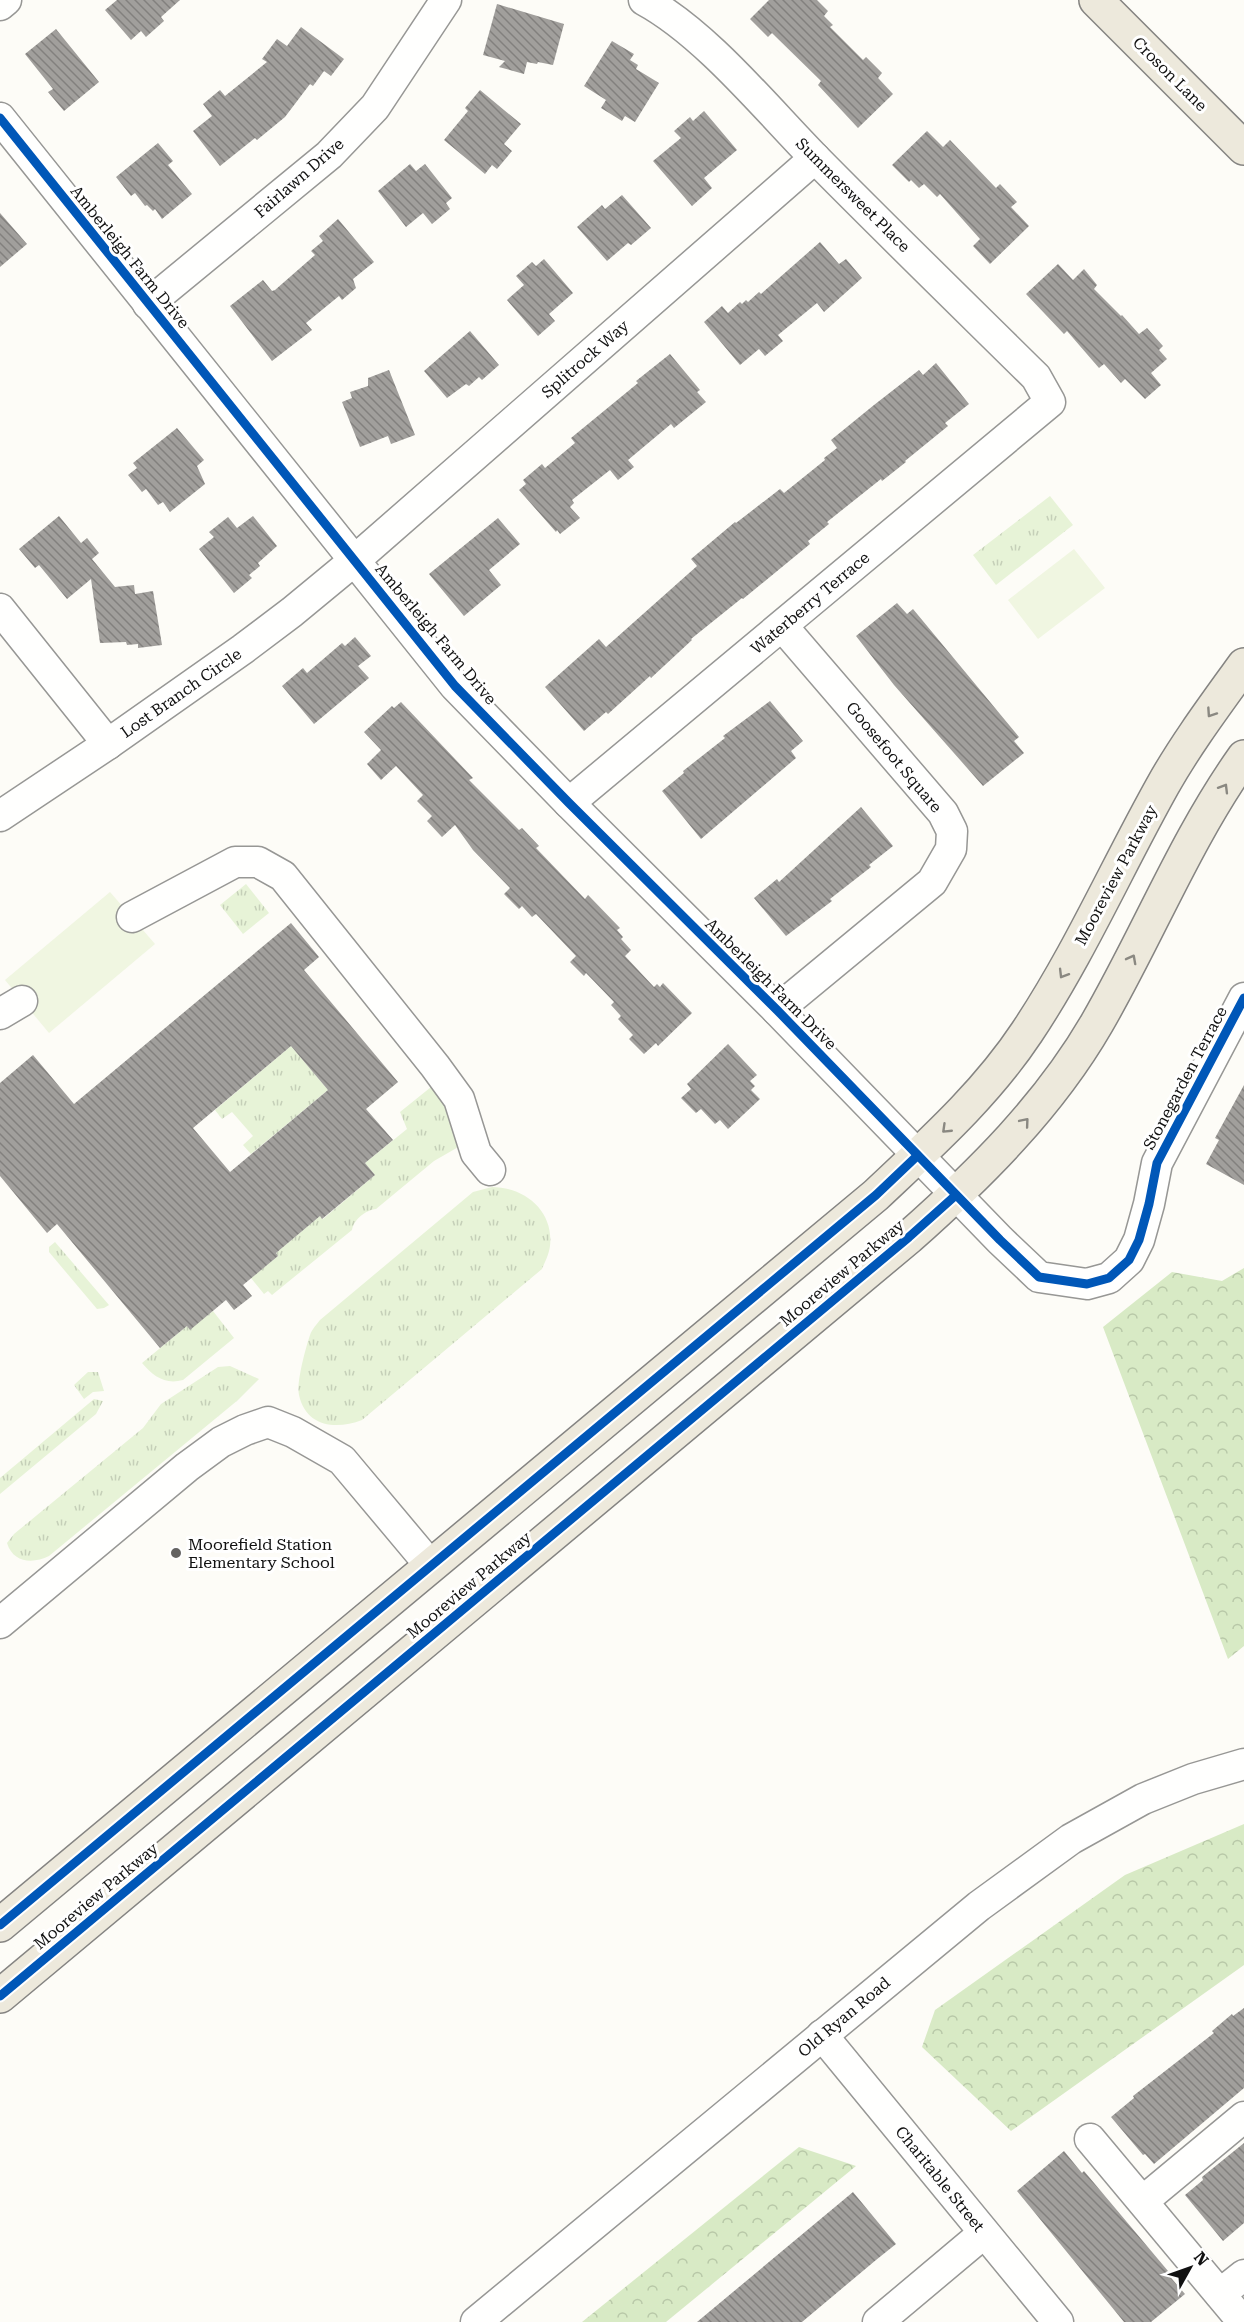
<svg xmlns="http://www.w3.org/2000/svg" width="1244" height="2322" font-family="'Roboto Serif',serif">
<defs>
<pattern id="grass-tufts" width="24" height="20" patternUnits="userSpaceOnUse" patternTransform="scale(1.5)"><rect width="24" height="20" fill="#e7f3d7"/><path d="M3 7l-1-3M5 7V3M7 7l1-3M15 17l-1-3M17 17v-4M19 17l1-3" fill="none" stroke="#c5cfb8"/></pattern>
<pattern id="forest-crowns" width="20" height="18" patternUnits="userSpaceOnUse" patternTransform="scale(1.5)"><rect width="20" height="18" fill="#d8eac5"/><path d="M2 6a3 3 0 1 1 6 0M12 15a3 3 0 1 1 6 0" fill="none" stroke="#b8c8a8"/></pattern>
<pattern id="building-back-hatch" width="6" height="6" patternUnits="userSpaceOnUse" patternTransform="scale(1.5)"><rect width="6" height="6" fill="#a19f9c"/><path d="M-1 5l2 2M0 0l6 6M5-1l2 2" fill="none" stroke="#82807e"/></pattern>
</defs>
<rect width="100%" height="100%" fill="#fdfcf7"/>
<g fill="url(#grass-tufts)">
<path d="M1050,496L1073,525L996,585L973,555Z"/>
<path d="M246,884L269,913L243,934L220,905Z"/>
<path d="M291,1046L328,1090L251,1154L243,1145L253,1136L232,1112L222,1119L215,1110Z"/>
<path d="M436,1083L467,1142L434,1161L376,1209C366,1210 354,1219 352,1230L272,1295L268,1291L264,1294L251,1278L278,1256L276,1253L320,1216L323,1219L375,1175L365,1163L407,1129L400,1112Z"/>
<path d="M492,1187C525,1187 554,1211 550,1246C549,1254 545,1262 542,1269L362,1420C336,1430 306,1427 299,1395C296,1383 306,1347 310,1335C312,1329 317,1324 320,1320L473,1192Z"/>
<path d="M55,1242L109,1305L104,1308L97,1309L49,1252V1247Z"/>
<path d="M213,1311L234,1338L183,1380C165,1385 153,1376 142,1363L187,1326L190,1329Z"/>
<path d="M230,1366L259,1379L238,1400L49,1556C33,1564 13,1563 7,1543L14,1534L143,1428L161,1404L218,1367Z"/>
<path d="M88,1372H98L104,1391L93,1392L84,1399L74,1385Z"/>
<path d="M94,1399L103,1401L96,1414L0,1494V1478Z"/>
</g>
<g fill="url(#forest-crowns)">
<path d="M1244,1268V1646L1228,1659L1103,1327L1172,1272L1222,1281Z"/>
<path d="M1244,1824V1965L1011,2131L922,2047L935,2010L1125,1875Z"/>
<path d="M799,2147L856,2166L666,2322H582Z"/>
</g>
<g fill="#f0f6e1">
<path d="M1074,549L1105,588L1038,639L1008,600Z"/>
<path d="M110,892L155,944L49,1033L5,980Z"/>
</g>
<g fill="url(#building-back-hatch)" fill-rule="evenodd">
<path d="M117,0H180L161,17L164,21L146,37L141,31L131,40L105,10Z"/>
<path d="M769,0H817L828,11L824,16L833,25L830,27L863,60L866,57L882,73L878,78L893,94L858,128L818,85L821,81L772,33L768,37L750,19Z"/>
<path d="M497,4L564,24L553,65L538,62L537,64L527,62L524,74L499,67L505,61L483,55Z"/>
<path d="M301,27L344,59L331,76L324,71L313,86L310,84L285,117L257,140L255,138L220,166L193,131L212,116L203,104L220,90L225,96L267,62L262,59L277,39L287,46Z"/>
<path d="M56,29L99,82L64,111L48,92L53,89L25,54Z"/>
<path d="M612,41L634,54L630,60L638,65L636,69L659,83L635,122L625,116L622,121L601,108L606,100L584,86Z"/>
<path d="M480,90L521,124L504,144L512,151L497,169L492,165L485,174L444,140L468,111L465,108Z"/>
<path d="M704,111L737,150L704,178L712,188L692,206L653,161L681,138L674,131L690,117L693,121Z"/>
<path d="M927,131L943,147L950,140L996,188L1000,184L1017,202L1011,207L1029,226L990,264L973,246L980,239L940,194L937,197L924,184L919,188L911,180L909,182L892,165Z"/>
<path d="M158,143L173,161L168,165L192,194L162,219L155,209L153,211L147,205L145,206L135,193L131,196L116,177Z"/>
<path d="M410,164L416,171L425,164L452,198L446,203L450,209L432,224L423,213L406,227L378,191Z"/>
<path d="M622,195L651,228L631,245L628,243L607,261L577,227L602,205L605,209Z"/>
<path d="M0,213L27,244L0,267Z"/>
<path d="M338,219L374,262L353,279L356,288L342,300L339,296L306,323L312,330L272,361L230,306L263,280L272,291L275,290L315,255L311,251L323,241L319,236Z"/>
<path d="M820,242L839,264L846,259L862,278L824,312L817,303L778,335L783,341L765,356L759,349L740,365L704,322L722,306L728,313L740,302L742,304L746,300L748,302L759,292L761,294Z"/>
<path d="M544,259L573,293L549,314L555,321L538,336L507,300L524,285L516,276L532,262L536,266Z"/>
<path d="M1058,264L1073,280L1084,269L1097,285L1094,289L1121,316L1122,315L1139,334L1147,328L1163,346L1159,350L1167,359L1151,373L1161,385L1145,399L1125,379L1121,383L1104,364L1099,368L1067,331L1064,334L1026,294Z"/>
<path d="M470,331L499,365L482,380L479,377L469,386L466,384L447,398L424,371Z"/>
<path d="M670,354L700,390L697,392L706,402L674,428L671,424L628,460L634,467L618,480L610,470L572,500L574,503L570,507L580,518L560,534L557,530L556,532L519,490L526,484L523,480L542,464L545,468L575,443L571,438L638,383L636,381Z"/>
<path d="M936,363L969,404L945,423L948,426L905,461L906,462L882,481L881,479L827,522L829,524L808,541L810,544L743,599L742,598L691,639L692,640L651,678L650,676L608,714L606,712L584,731L545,687L599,639L606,647L697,566L691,559L735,522L736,523L780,489L784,493L825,460L824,458L837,448L831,440L874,405L919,370L923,375Z"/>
<path d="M389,370L415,435L391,444L388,436L360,447L342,402L352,398L350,392L368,386V378Z"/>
<path d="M177,428L204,460L197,466L205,484L170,512L163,502L158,505L146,489L142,492L128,475L137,468L133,463Z"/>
<path d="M59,516L81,543L87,538L99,553L92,559L115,587L134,585L135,594L153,591L162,645L138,648V644L127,645L126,642L100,643L91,579L67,599L39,565L35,568L19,549Z"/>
<path d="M253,516L277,546L258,563L260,566L249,575L252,578L234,593L199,549L214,537L209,532L228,517L237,528Z"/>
<path d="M498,518L520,544L489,570L501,585L464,616L429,574Z"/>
<path d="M897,603L907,614L913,609L1019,737L1014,741L1024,753L983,786L894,685L856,636Z"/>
<path d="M355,637L371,656L358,666L369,678L314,724L282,686L303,668L307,673L342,643L345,646Z"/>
<path d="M770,701L803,741L791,751L796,758L701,839L662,791L684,773L683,771L725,738L723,736Z"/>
<path d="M401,702L473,778L469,780L519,830L522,828L539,846L536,848L585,899L588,895L620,928L617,930L623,937L621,939L631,950L625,956L654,987L657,984L660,987L663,983L692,1013L658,1046L656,1043L644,1054L629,1039L633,1035L618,1019L621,1016L611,1005L614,1002L586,973L584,976L570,962L576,956L536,914L532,917L522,906L519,909L504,894L510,888L473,850L455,825L442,837L427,821L432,816L417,801L423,795L396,766L381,780L367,764L381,750L364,732L392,706L394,708Z"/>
<path d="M861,807L893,846L869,865L871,867L830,899L832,901L786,936L754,898L777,879L779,882Z"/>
<path d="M291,923L319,957L304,970L398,1082L366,1109L393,1140L365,1163L375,1175L322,1219L320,1216L276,1253L278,1256L243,1285L252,1296L234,1310L226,1300L190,1330L187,1326L160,1348L57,1224L47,1233L0,1176V1083L33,1055L74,1104ZM291,1046L328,1090L230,1172L193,1128Z"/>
<path d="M728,1044L757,1075L750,1081L755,1086L751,1090L760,1099L728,1129L720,1120L715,1124L701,1109L696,1113L681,1098L691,1089L687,1084Z"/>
<path d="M1244,1085V1185L1206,1164L1219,1140L1215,1138Z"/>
<path d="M1244,2008V2088L1154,2164L1145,2154L1143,2155L1111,2117L1134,2098L1133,2096L1214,2033L1212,2031L1232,2014L1233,2016Z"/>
<path d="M1244,2143V2223L1223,2241L1185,2195L1203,2180L1202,2177Z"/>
<path d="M1064,2151L1082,2173L1084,2171L1168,2271L1166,2272L1185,2294L1151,2322H1124L1017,2191Z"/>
<path d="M853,2192L896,2244L876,2260L802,2322H697Z"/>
</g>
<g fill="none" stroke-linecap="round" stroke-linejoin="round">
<g stroke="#979795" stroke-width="33">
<g id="minor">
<path d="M0,5L6,0"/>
<path d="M0,118L455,686L569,803L777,1010L1000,1240L1039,1277L1087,1284L1109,1278L1129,1260L1139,1240L1149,1204L1157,1163L1244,998"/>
<path d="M148,304L329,155L375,107L446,0"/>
<path d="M0,609L108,744"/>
<path d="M569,803L1050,402L1036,377C962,304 887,231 814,157C765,107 705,33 644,0"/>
<path d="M0,816L108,744L243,649L292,612L355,560L815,158"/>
<path d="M132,917L235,862H258L283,876L435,1066L459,1099L476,1153L490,1170"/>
<path d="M777,1010L932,882L951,849L952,831L943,813L783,627"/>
<path d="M0,1014L22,1001"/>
<path d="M0,1623L187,1467L221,1442L245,1430L268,1422L293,1432L342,1460L430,1565"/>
<path d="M822,2035L1058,2322"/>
<path d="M1090,2139L1243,2322"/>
<path d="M1143,2201L1244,2117"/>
<path d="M1220,2294L1244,2275"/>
<path d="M476,2322L979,1906L1071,1839L1143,1799L1193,1779L1244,1764"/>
<path d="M878,2322L984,2233"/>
</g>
</g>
<g stroke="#858482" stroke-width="36">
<g id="major">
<path d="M1096,0L1244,148"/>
<path d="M0,1925L876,1195C930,1144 986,1094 1027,1032C1079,954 1117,867 1163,785C1186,744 1216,704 1244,665"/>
<path d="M0,1996L909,1237C980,1174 1049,1106 1097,1023C1148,935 1185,840 1244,757"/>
</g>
</g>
<use href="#minor" stroke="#fffffe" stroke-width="30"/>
<use href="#major" stroke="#ede9dc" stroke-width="33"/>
<g stroke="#fff" stroke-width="13">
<g id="cycleway">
<path d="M0,118L455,686L569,803L777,1010L1000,1240L1039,1277L1087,1284L1109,1278L1129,1260L1139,1240L1149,1204L1157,1163L1244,998"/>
<path d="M0,1925L876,1195L917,1156"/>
<path d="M0,1996L909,1237L956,1195"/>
</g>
</g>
<use href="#cycleway" stroke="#0057b8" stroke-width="9"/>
</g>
<defs><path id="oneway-chevron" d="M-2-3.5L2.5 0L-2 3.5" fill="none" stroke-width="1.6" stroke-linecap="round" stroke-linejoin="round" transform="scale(1.5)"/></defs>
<g stroke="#8a8881">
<use href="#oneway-chevron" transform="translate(1211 713) rotate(124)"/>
<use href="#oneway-chevron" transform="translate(1224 788) rotate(-59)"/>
<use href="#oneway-chevron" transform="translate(1132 959) rotate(-62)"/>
<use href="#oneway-chevron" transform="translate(1063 974) rotate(121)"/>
<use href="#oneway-chevron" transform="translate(1025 1122) rotate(-50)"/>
<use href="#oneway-chevron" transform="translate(946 1129) rotate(136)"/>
</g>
<circle fill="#646362" stroke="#fff" stroke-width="2" cx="176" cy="1553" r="6"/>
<g text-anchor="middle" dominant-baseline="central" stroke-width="6" stroke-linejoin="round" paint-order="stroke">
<g font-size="16" fill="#111" stroke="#fff">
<text transform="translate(1170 74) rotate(45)">Croson Lane</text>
<text transform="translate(299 178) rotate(-41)">Fairlawn Drive</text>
<text transform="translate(853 195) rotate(45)">Summersweet Place</text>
<text transform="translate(130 257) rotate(51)">Amberleigh Farm Drive</text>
<text transform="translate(585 359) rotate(-41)">Splitrock Way</text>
<text transform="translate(810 603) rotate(-40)">Waterberry Terrace</text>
<text transform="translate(436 634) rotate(50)">Amberleigh Farm Drive</text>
<text transform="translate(181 693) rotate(-35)">Lost Branch Circle</text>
<text transform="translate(894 757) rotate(50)">Goosefoot Square</text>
<text transform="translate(1116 875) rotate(-62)">Mooreview Parkway</text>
<text transform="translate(771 984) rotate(45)">Amberleigh Farm Drive</text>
<text transform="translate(1185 1078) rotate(-62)">Stonegarden Terrace</text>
<text transform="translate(842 1273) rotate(-40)">Mooreview Parkway</text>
<text transform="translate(469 1585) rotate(-40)">Mooreview Parkway</text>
<text transform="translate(96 1896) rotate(-40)">Mooreview Parkway</text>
<text transform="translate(844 2017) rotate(-40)">Old Ryan Road</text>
<text transform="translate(940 2179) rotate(51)">Charitable Street</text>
</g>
<g font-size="16" fill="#111" stroke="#fff" text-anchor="start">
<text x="188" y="1544">Moorefield Station<tspan x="188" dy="18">Elementary School</tspan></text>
</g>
</g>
<g transform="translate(1190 2268) rotate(50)" stroke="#ffffff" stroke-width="4.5" paint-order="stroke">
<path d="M0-4.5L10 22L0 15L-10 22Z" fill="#111111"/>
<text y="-9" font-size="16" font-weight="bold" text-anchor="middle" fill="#111111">N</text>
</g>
</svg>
